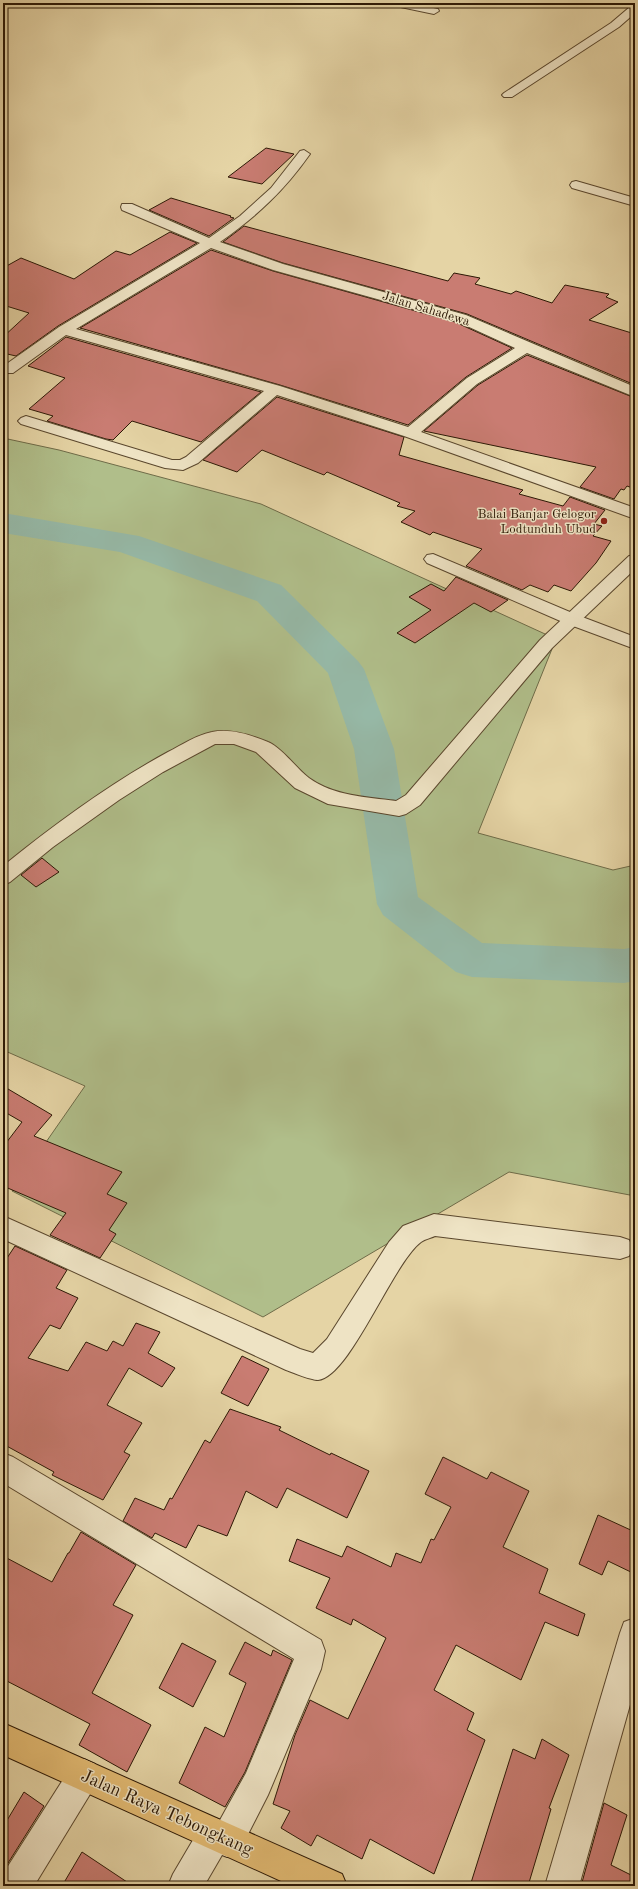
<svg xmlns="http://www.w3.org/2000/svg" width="638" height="1889" font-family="'Old Standard TT',serif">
<rect width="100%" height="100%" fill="#e5d4a5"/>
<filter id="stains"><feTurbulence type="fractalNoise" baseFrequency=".005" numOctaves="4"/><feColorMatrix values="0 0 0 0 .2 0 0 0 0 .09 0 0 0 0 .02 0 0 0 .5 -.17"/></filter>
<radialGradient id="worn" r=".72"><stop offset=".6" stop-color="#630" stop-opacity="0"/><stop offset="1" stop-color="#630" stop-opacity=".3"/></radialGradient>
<path fill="#b0be8a" stroke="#6e6b48" d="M3,438L59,450L261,504L556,639L478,833L613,870L635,865V1196L509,1172L263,1317L12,1191L85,1086L3,1050Z"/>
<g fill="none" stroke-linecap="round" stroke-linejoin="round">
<path fill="#96b8a6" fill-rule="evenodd" d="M3,513L139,536L281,585L358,661L364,669L394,749L418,897L482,943L624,949L635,947V981L624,983L472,977L456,972L383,915L377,904L354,749L328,673L257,601L120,552L3,533Z"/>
</g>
<g fill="#c97c72" stroke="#2c1805">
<path d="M266,148L294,154L262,184L228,177Z"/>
<path d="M171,198L231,216L230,217L234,218L209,236L149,210Z"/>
<path d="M244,226L448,281L454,273L480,278L475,284L511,294L516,291L552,303L565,285L609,294L606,297L618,302L589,320L635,334V385L467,314L283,263L223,242Z"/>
<path d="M170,232L197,243L58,326L16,356L3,353V337L29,313L3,305V268L21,258L74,279L116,251L130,255Z"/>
<path d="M211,250L273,271L455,322L512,348L466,377L408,425L280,385L80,328Z"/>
<path d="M66,337L261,392L201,442L132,421L113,440L106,439L47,421L53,416L29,409L65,378L28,366Z"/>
<path d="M527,355L635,398V489L627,486L624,490L621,489L614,499L580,487L596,467L424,431L478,385Z"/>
<path d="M277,397L404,437L399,455L523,490L519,494L563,506L570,497L605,510L594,524L602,526L593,536L611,541L596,563L571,591L554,585L548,592L530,585L522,590L466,566L482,549L433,532L430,535L401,522L415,511L397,506L400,503L327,472L324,475L262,450L237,472L203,460Z"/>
<path d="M456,577L508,600L491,612L474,603L415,643L397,633L431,610L409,597L431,584L444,591Z"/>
<path d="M42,858L59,872L36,887L21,875Z"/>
<path d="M3,1086L52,1115L34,1136L122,1172L107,1194L127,1203L109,1230L116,1234L100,1258L50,1235L66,1213L3,1186V1147L22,1122L3,1111Z"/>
<path d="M15,1246L67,1270L56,1288L78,1298L60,1329L50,1325L28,1358L68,1371L86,1342L107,1351L113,1341L123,1346L136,1323L160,1332L148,1353L175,1368L162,1387L129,1368L107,1405L142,1423L124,1452L130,1455L103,1500L52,1475L54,1472L3,1444V1264Z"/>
<path d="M242,1356L269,1369L248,1406L221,1393Z"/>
<path d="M230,1409L281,1427L279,1430L330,1455L331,1453L369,1471L347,1518L287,1488L277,1508L246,1491L227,1536L198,1525L186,1548L155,1533L152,1538L123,1521L135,1498L164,1510L170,1498L172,1499L205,1440L210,1443Z"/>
<path d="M443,1457L487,1479L491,1472L529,1491L503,1547L548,1569L539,1593L585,1614L578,1636L545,1622L521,1680L456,1645L434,1690L474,1713L467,1730L485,1740L434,1874L370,1839L362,1859L317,1835L311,1846L281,1828L290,1811L273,1804L295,1735L310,1700L348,1719L386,1638L353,1619L351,1625L316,1608L330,1578L289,1561L297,1539L342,1557L347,1546L391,1567L396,1553L421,1563L431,1539L434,1540L451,1507L425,1494Z"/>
<path d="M598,1515L635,1532V1574L608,1561L602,1575L579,1564Z"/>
<path d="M81,1532L136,1565L113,1605L133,1615L92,1693L151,1725L127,1772L79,1745L90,1724L3,1679V1556L52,1582L68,1553H69Z"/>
<path d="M245,1642L271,1656L273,1650L292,1660L245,1772L225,1807L179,1783L205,1727L224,1737L246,1683L229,1674Z"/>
<path d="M182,1643L216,1661L193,1707L159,1688Z"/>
<path d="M542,1739L569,1755L549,1808L551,1809L528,1886H470L513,1749L535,1759Z"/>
<path d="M24,1792L44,1806L3,1871V1827Z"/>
<path d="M604,1803L627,1815L611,1865L635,1877V1886H581Z"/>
<path d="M82,1852L133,1886H62Z"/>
</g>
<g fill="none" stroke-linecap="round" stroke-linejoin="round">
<g stroke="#5a472d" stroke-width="2">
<g id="minor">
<path d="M390,3H410L438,9L439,11L434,14L391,5Z"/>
<path d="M635,5V13L619,27L512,97H504L502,95L504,93L611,23L631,6Z"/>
<path d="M304,150L310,154C284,191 257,216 220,242L283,264L466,315L635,387V397L527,353L477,384L421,432L635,508V519L404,436L277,395L198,463L183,470L165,468L21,424L18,421L21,418L26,416L172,460H180L186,457L264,391L66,335L13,373H3V365H5L59,327L200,243L122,210L121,207L122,204H132L209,238L240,216L271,188L300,151ZM211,248L273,270L456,321L515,348L467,378L408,427L280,386L76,329Z"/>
<path d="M576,181L635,198V206L572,188L570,185L572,182Z"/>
<path d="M433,554L577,615L635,637V649L565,623L427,563L424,559L427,555Z"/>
<path d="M434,1214L620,1237L629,1240L633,1248L629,1256L620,1259L435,1236C431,1238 425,1239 421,1242C392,1264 350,1377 318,1380C311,1380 294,1373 286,1370L3,1239V1216L300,1349L313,1353L327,1339L389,1242L403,1226Z"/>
<path d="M3,1453L13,1457L321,1640L325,1651L321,1669L268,1795L239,1852L227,1857L222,1855L204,1886H168L173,1874L203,1823L215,1818L220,1820L246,1773L294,1659L3,1483Z"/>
<path d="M635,1618V1687L579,1886H545L620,1633L624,1622Z"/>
<path d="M84,1759L95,1764L100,1775L95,1786L34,1886H3V1874L73,1764Z"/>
</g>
</g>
<g stroke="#5a472d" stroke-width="2">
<path id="tertiary" d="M635,555V569L552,648L420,805L406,814L399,816L328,804L295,788L256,752L234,744H215L163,772L119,800L53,847L10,882L3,885V866C55,824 109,784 168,752C182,745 196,735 212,732C230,728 251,735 268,742C281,747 297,769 309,778C334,796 366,797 396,801L406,795L540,640L629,556Z"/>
</g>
<g stroke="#2c1805" stroke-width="2">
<path id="primary" d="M3,1723L342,1874L347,1886H292L3,1755Z"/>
</g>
<use href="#minor" fill="#eee3c4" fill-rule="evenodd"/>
<use href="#tertiary" fill="#eee3c4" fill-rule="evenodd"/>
<use href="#primary" fill="#e2ba72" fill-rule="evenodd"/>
</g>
<circle fill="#8f2418" stroke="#eee3c4" stroke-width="1.5" cx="604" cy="521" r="4"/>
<g text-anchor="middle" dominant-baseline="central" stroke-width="3" stroke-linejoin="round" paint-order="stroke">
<g font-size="13" fill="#2c1805" stroke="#eee3c4">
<text transform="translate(426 309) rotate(17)">Jalan Sahadewa</text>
</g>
<g font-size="13" fill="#2c1805" stroke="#eee3c4" text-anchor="end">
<text x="596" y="514">Balai Banjar Gelogor<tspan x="596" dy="15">Lodtunduh Ubud</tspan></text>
</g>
<g font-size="18" fill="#2c1805" stroke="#eee3c4">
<text transform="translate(167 1813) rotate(24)">Jalan Raya Tebongkang</text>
</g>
</g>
<rect width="638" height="1889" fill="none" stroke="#e5d4a5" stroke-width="16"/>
<rect x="4" y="4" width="630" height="1881" fill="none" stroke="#2c1805" stroke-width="2"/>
<rect x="8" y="8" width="622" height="1873" fill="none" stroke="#2c1805"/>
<rect width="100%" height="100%" filter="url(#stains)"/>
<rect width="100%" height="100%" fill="url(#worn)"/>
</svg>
